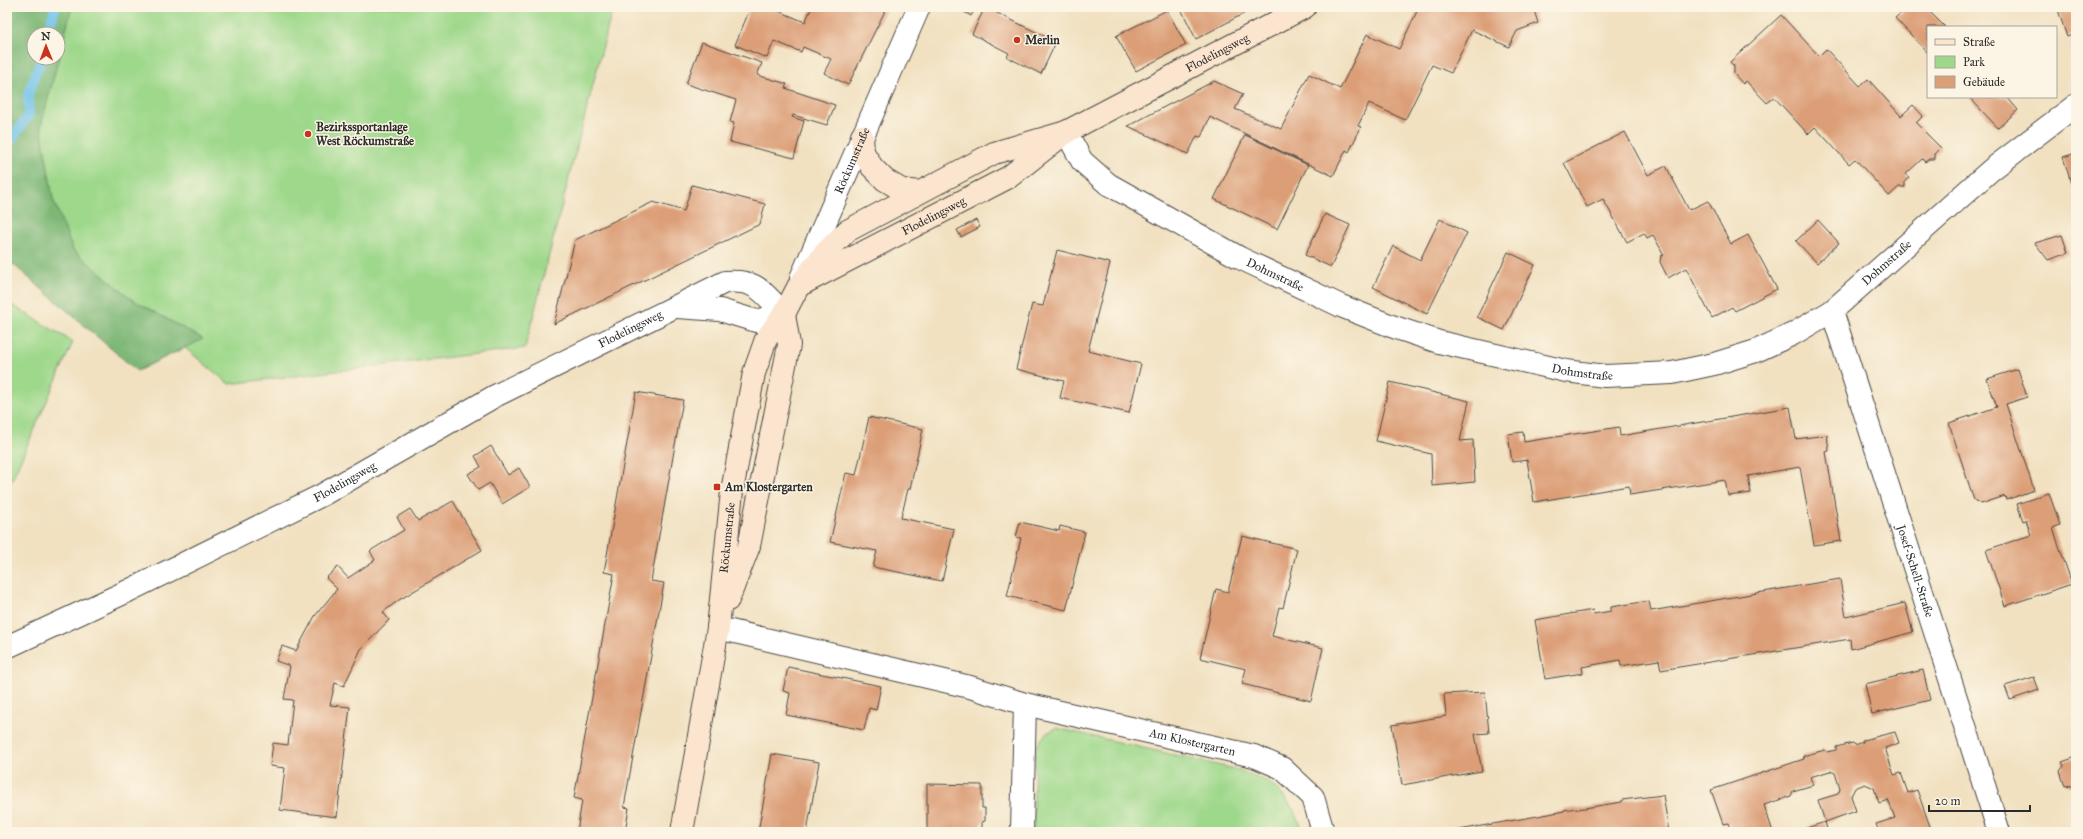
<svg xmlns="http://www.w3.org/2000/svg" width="2083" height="839" font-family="'IM FELL Great Primer',serif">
<rect width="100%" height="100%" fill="#fcf5e5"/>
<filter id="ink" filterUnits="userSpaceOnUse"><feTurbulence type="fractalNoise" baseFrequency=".025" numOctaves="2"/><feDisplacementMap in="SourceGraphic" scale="8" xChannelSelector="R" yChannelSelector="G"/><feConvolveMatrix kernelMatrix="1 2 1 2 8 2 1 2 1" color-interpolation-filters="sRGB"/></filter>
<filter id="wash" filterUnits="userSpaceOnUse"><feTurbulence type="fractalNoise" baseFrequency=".012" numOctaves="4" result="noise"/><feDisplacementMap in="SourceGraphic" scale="16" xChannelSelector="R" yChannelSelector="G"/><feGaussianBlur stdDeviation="0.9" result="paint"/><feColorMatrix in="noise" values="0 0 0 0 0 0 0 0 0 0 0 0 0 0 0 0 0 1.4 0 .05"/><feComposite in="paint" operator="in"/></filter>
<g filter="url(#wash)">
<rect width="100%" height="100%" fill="#f1e1c1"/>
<g fill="#9ed88b" stroke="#64825b">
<path d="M65,7H613L525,348L229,384L17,210L58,58Z"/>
<path d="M7,302L73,342L7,491Z"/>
<path d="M1057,728L1239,770C1248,774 1260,777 1268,782C1283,792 1297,812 1302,829L1261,832H1033L1035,751C1040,739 1044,733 1057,728Z"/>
</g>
<path fill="#7eb877" stroke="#547251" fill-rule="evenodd" d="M7,7H72L41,126L53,199L73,250L133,300L203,339L137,371L7,259ZM34,34H58V58H34Z"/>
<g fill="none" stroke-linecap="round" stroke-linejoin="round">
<g stroke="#6fc2eb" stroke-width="10">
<path d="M48,34L55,7"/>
<path d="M7,140L10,141L29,115L28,94L42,58"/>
</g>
</g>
<g id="blocks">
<g fill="#dc9e77">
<path d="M746,7H769L805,22L812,7H887L848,85L824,73L831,59L803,47L801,52L774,41L767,58L735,45L750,9Z"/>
<path d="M956,7H976L971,16Z"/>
<path d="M985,7L1056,42L1041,74L1007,57L1009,53L972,34Z"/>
<path d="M1180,7H1242L1245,13L1196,39Z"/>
<path d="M1419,7L1430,9L1431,7H1533L1538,23L1517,31L1509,47L1472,30L1451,73L1432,65L1405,120L1369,103L1358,126L1361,127L1349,152L1346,150L1333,176L1210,117L1201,137L1197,136L1188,154L1128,126L1214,81L1243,94L1235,109L1281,129L1309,74L1340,89L1367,34L1399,49Z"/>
<path d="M1908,7H1925L1945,27H1928V53L1895,18Z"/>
<path d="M2057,7H2076V39L2073,40L2072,35L2067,37Z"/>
<path d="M1167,10L1186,45L1136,71L1116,36Z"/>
<path d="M1781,15L1819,56L1826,49L1860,86L1868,79L1901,116L1913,105L1923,116L1916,123L1941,148L1935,154V159H1929L1925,162L1922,159L1906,174L1909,178L1905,181V187H1899L1889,196L1855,159L1849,164L1815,127L1808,134L1774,97L1767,103L1746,81L1743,84L1734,74V66L1730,62Z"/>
<path d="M702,42L762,63L757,75L787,84L785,88L835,105L827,125L793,115L792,117L804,121L794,158L730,142L734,123L730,122L736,100L686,84Z"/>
<path d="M1969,97H2007L2018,110L1998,128Z"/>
<path d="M1625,132L1648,175L1666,166L1689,210L1708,201L1731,244L1748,235L1777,289L1735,311L1732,307L1712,318L1686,268L1668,278L1660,262L1661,256L1664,255L1653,235L1647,238L1644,233L1627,242L1603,199L1587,207L1564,163Z"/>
<path d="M1245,135L1308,165L1277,229L1214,199Z"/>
<path d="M2076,153V185L2072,186L2063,157Z"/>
<path d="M692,185L765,204L760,224L554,324L575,240L653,202L684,211Z"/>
<path d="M1325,214L1350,225L1331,267L1305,255Z"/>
<path d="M1440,219L1467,233L1427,314L1373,287L1393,246L1420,260Z"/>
<path d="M976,220L980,227L961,237L957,230Z"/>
<path d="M1818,220L1839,243L1817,263L1796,241Z"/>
<path d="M2062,235L2068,253L2048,260L2035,243Z"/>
<path d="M1057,250L1110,263L1088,351L1141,364L1129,413L1060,398L1064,381L1016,369L1032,304L1043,306Z"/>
<path d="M1508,252L1535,265L1504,330L1477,317Z"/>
<path d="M2018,369L2027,397L2006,404L2034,490L2006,500L2005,496L1981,504L1974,500L1949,423L1997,407L1987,379Z"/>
<path d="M1390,382L1469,401L1460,441L1473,440L1475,482L1432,486L1431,454L1376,441Z"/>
<path d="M636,392L683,400L651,581L664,583L624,807L629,808L625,832H577L582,800L574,798L614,574L604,572Z"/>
<path d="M1790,407L1796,439L1827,435L1829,451L1826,452L1841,541L1814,545L1800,467L1748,476L1751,493L1728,496L1725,480L1630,495L1629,486L1534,502L1527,460L1512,462L1508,434L1523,432L1524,442L1619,427L1620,436Z"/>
<path d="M869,417L923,429L910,489H908L901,518L954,529L942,581L873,567L877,551L830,542L846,473L856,475Z"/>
<path d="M491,446L508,475L519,468L530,487L502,504L490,483L478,490L468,474L481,467L475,456Z"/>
<path d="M2049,493L2060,525L2053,528L2072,584L2005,606L1986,550L2031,535L2026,520L2023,521L2017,504Z"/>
<path d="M453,501L482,550L399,600L383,612L389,620L361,649L344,686L335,683L330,705L350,707L337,817L280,810L285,768L270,766L273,743L288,745L293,700L284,699L290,666L276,661L282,646L296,651L315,616L337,589L326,578L338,567L348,578L375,560L370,551L404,530L397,517L410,509L418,521Z"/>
<path d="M1020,522L1059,531L1060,526L1085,532L1066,610L1007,596L1021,538L1016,537Z"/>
<path d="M1242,536L1297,549L1283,608L1279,607L1272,636L1323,648L1311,701L1242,684L1246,669L1200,658L1216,589L1228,592Z"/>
<path d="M1840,579L1846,617L1905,603L1913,632L1851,649L1850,639L1661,670L1659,660L1621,666L1620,660L1582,667L1583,673L1545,679L1535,620L1593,610L1594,614L1611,611V607L1649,601L1651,611Z"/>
<path d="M788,667L881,686L876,710L869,708L864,730L786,715L790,693L783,691Z"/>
<path d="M1923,670L1930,700L1872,714L1865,684Z"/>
<path d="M2034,677L2039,690L2010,700L2005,686Z"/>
<path d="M1485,692L1489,733L1475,734L1482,771L1402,785L1392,725L1446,716L1444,694Z"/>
<path d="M1895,732L1899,743L1885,748L1894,775L1901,773L1908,793L1917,790L1932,832H1879L1876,824L1895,818L1888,800L1879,803L1874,788L1865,784L1855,788L1851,796L1856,811L1825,822L1828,832H1794L1825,822L1818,800L1838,794L1840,789L1835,773L1830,771L1810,777L1813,785L1793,791L1791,796L1764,805L1773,832H1732L1729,823L1723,824L1711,790L1804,759L1803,756L1825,750L1827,752L1836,750V747L1853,743L1855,745L1863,742V740Z"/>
<path d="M772,754L819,762L807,832H758Z"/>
<path d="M2076,757V796L2073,787L2064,784L2060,771L2064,766L2062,762Z"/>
<path d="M927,784L982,785V808H985V821L982,822V832H927Z"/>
<path d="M1663,795L1669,832H1448L1549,814L1564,811V810L1577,808L1578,809L1622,802V800Z"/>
</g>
</g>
</g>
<g filter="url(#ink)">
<use href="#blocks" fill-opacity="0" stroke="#494642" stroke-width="1"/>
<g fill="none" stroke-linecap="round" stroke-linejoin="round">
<g stroke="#494642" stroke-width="24">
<g id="street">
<path id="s1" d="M1066,132L1082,161L1108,184L1240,258L1341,306L1394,327L1439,342L1566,371L1605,376L1672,373L1714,364L1756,351L1793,334L1832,311L1991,170L2076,105"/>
<path id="s2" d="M801,278L919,7"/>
<path d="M677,307L720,310L756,321L784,314"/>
<path id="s3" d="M1832,311L1999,832"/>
<path id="s4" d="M718,628L970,687L1025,704L1254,756L1282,768L1313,797L1323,832"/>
<path id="s5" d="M7,647L128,591L322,495L495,396L725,282C758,279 763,293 784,314"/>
<path d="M1022,832L1025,704"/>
</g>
</g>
<g stroke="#494642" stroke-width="24">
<g id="secondary">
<path d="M862,136L863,152L872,167L885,180L902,190L920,192"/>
<path id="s6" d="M804,283L1009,177L1066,132L1305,7"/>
<path d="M728,600L749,546L789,345L784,314"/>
<path id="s7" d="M682,832L718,628L732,491L754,373L766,339L784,314L798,287L823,255L847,231L994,153L1066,132"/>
</g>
</g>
<use href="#street" stroke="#fff" stroke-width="22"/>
<use href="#secondary" stroke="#fbe5cf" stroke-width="22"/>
</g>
</g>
<g fill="#c8321e" stroke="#fcf5e5" stroke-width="1.5">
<circle cx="1017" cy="40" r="4"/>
<circle cx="308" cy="134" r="4"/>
<rect x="713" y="483" width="8" height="8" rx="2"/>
</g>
<g text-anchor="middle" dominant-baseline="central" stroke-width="3" stroke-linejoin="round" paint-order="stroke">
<g font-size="12" font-weight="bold" fill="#2b2b2b" stroke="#fcf5e5" text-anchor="start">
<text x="1025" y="40">Merlin</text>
<text x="316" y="127">Bezirkssportanlage<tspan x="316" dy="14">West Röckumstraße</tspan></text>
<text x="725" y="487">Am Klostergarten</text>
</g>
<g font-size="12" fill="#2b2b2b" stroke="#fcf5e5">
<text stroke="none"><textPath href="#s6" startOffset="474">Flodelingsweg</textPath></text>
<text stroke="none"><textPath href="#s2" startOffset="128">Röckumstraße</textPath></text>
<text stroke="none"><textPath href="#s6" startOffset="146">Flodelingsweg</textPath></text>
<text stroke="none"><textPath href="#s1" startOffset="918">Dohmstraße</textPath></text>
<text stroke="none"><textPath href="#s1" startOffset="258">Dohmstraße</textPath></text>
<text stroke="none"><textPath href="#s5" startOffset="700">Flodelingsweg</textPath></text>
<text stroke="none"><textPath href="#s1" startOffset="582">Dohmstraße</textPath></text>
<text stroke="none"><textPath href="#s5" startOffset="376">Flodelingsweg</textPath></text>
<text stroke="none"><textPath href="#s7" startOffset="298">Röckumstraße</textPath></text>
<text stroke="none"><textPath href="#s3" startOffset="273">Josef-Schell-Straße</textPath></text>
<text stroke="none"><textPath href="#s4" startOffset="488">Am Klostergarten</textPath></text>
</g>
</g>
<rect width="2083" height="839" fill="none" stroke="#fcf5e5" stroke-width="24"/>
<rect x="1927" y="26" width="130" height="72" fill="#fcf5e5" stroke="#a8a49b"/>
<rect x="1935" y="39" width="20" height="6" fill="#fbe5cf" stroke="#a8a49b"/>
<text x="1963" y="46" font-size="12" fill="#2b2b2b">Straße</text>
<rect x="1935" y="56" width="20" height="12" fill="#9ed88b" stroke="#a8a49b"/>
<text x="1963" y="66" font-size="12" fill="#2b2b2b">Park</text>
<rect x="1935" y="76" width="20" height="12" fill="#dc9e77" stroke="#a8a49b"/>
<text x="1963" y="86" font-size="12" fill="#2b2b2b">Gebäude</text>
<g transform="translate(46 46) rotate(359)"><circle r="19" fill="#fcf5e5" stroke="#a8a49b"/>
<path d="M0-3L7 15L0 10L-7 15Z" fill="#c8321e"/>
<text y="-6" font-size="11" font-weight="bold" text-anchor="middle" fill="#2b2b2b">N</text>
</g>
<path d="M1929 805v6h101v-6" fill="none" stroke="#2b2b2b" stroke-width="2"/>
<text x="1935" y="805" font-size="12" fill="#2b2b2b" stroke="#fcf5e5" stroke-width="3" paint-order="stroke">20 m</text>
</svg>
